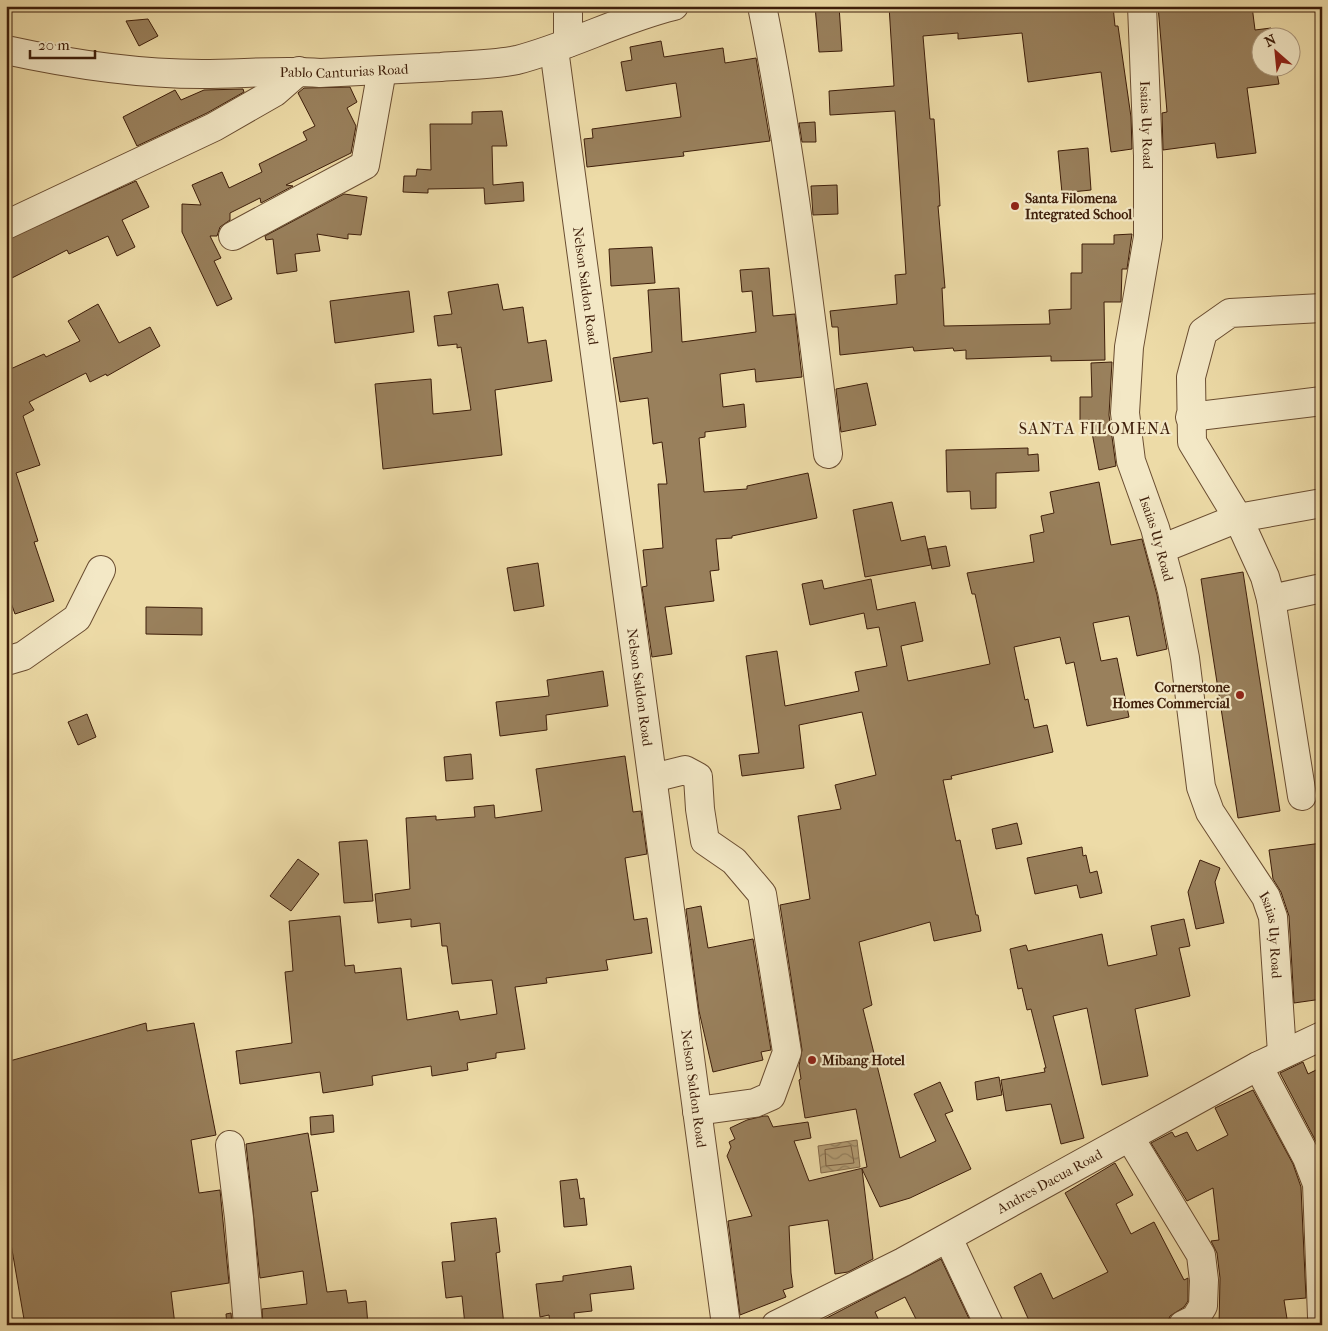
<svg xmlns="http://www.w3.org/2000/svg" width="1328" height="1331" font-family="'IM FELL French Canon',serif">
<defs>
<pattern id="water-waves" width="16" height="10" patternUnits="userSpaceOnUse" patternTransform="scale(1.25)"><rect width="16" height="10" fill="#b29b72"/><path d="M0 5q4-4 8 0t8 0" fill="none" stroke="#927e5c"/></pattern>
</defs>
<rect width="100%" height="100%" fill="#eddba7"/>
<filter id="stains"><feTurbulence type="fractalNoise" baseFrequency=".004" numOctaves="4"/><feColorMatrix values="0 0 0 0 .2 0 0 0 0 .09 0 0 0 0 .02 0 0 0 .5 -.17"/></filter>
<radialGradient id="worn" r=".72"><stop offset=".6" stop-color="#630" stop-opacity="0"/><stop offset="1" stop-color="#630" stop-opacity=".3"/></radialGradient>
<path fill="url(#water-waves)" stroke="#846948" d="M857,1140L860,1167L821,1173L818,1146Z"/>
<g fill="none" stroke-linecap="round" stroke-linejoin="round">
<path stroke="#785c3e" stroke-width="1" d="M851,1146L854,1163L826,1166L825,1150Z"/>
</g>
<g fill="#99805c" stroke="#3e1e0a">
<path d="M815,6H839L842,51L819,52Z"/>
<path d="M889,6H921L922,9L977,6L978,9L1023,6H1113L1115,26H1118L1131,117L1132,149L1111,152L1101,72L1028,82L1022,33L958,39V33L923,36L930,119H934L939,186L940,206H938L945,288H942L944,326L1050,324L1049,310L1071,309V273H1082V244H1114V235L1132,234L1127,269H1122L1121,302H1104L1105,360L1051,361V356L966,359V350L954,351L953,348L914,351L913,347L840,355L838,327H832L830,311L897,304L895,275L906,274L895,111L830,115L829,91L894,86Z"/>
<path d="M1158,6H1252L1255,30L1271,28L1272,38H1260V68H1276L1279,84L1247,88L1256,153L1217,158L1215,143L1163,150L1162,113L1167,112Z"/>
<path d="M148,19L158,36L139,46L126,21Z"/>
<path d="M661,41L664,57L723,48L725,63L756,58L770,141L683,152L684,156L587,167L584,139L593,138L592,129L681,117L676,83L626,91L621,62L632,60L630,47Z"/>
<path d="M350,87L357,102L347,108L356,126L351,153L286,185L293,186L261,203L260,198L230,213V220L220,227L217,236H210L221,258L214,261L232,299L217,306L182,232V204L201,205L192,185L222,172L229,188L262,172L259,164L307,140L303,132L315,126L298,93L304,88Z"/>
<path d="M243,89L244,92L207,113L137,146L123,117L175,90L181,100L204,90Z"/>
<path d="M502,111L507,146H492L493,185L523,182L524,201L485,204L484,188L428,189V193L403,192L404,176H416L417,169L431,170L430,124H472V112Z"/>
<path d="M815,122L816,142H802L799,123Z"/>
<path d="M1088,148L1091,190L1062,193L1058,151Z"/>
<path d="M136,181L149,207L122,220L135,247L117,256L108,236L69,254L67,250L6,281V240Z"/>
<path d="M837,185L838,214L813,215L811,186Z"/>
<path d="M344,194L367,197L361,235L348,234V239L317,234L320,251L295,254L297,271L277,274L273,239L266,240L265,236Z"/>
<path d="M652,247L655,283L611,286L609,249Z"/>
<path d="M769,268L773,316L795,314L802,377L756,382L755,369L720,374L723,407L744,404L746,427L705,432V437L699,438L704,492L747,489V486L808,473L817,518L732,536V538L716,539L719,570L710,571L714,601L665,607L672,654L652,657L642,587L647,586L643,550L663,548L658,484H667L662,442L653,444L648,398L620,402L613,358L652,352L648,290L679,288L682,342L756,332L752,291L742,292L740,270Z"/>
<path d="M498,284L503,310L523,307L528,343L546,340L552,381L495,390L502,455L383,469L375,384L431,379L433,414L471,410L461,347L457,348V344L438,346L434,316L452,314L448,292Z"/>
<path d="M409,291L414,332L335,343L330,301Z"/>
<path d="M98,304L119,343L150,327L160,346L107,376L106,374L90,382L86,373L29,402L34,410L23,416L40,465L16,473L38,541L34,542L54,601L15,614L6,589V371L44,354L46,357L80,341L68,321Z"/>
<path d="M1112,362L1109,415L1116,466L1099,470L1090,422H1080V397H1092L1091,363Z"/>
<path d="M867,383L876,425L841,432L836,389Z"/>
<path d="M1028,448V455L1038,454L1039,471L996,473V508L971,509L970,491L947,492L946,450Z"/>
<path d="M1099,482L1111,545L1142,539L1157,595L1167,649L1137,656L1129,616L1093,623L1101,661L1117,658L1129,717L1087,726L1074,662L1066,664L1060,637L1014,647L1025,700L1028,699L1034,728L1047,725L1053,752L951,776L952,779L943,780L956,841L960,840L976,915H978L981,931L934,941L930,922L859,942L872,1005L863,1009L900,1158L936,1141L914,1094L940,1082L953,1111L945,1114L971,1169L910,1198L880,1207L862,1169L873,1259L848,1272L835,1274L828,1220L789,1226L791,1273L793,1287L783,1290L786,1297L740,1315L728,1221L752,1216L727,1156L731,1147L729,1142L735,1139L730,1128L747,1120L764,1116H768L773,1127L808,1122L811,1138L794,1141L809,1181L867,1167L856,1109L805,1118L799,1080L801,1079L799,1066L802,1050L780,905L810,899L798,816L841,809L835,785L876,775L862,712L799,725L804,768L742,776L739,755L759,753L746,656L777,651L785,706L859,691L855,672L887,666L879,627L867,629L864,613L810,625L802,584L822,580L824,589L871,579L877,610L915,602L923,641L901,646L908,681L990,664L975,594H972L967,573L1034,562L1030,535L1044,532L1041,516L1054,513L1050,492Z"/>
<path d="M892,502L901,541L925,536L931,565L865,577L853,510Z"/>
<path d="M946,546L950,566L932,569L928,549Z"/>
<path d="M538,563L544,606L514,611L507,568Z"/>
<path d="M1243,572L1280,811L1238,818L1201,579Z"/>
<path d="M146,607L202,608V635L146,634Z"/>
<path d="M603,671L608,706L546,715L547,730L500,736L496,702L549,696L547,680Z"/>
<path d="M87,714L96,737L78,745L68,722Z"/>
<path d="M471,754L473,779L446,781L444,757Z"/>
<path d="M625,756L633,812L641,811L647,854L625,858L634,920L647,918L652,953L606,960L608,970L546,978L547,983L515,987L525,1049L496,1053V1058L467,1063L468,1070L432,1076L431,1066L372,1076L373,1085L323,1093L320,1072L240,1084L236,1051L292,1043L285,972L293,971L289,921L340,916L345,966L354,965L355,973L401,968L407,1020L458,1011L460,1020L497,1014L492,980L452,984L447,946H442L440,923L411,927V919L378,923L375,894L410,889L406,818L436,816V820L475,817L474,807L494,805L495,818L542,811L536,769Z"/>
<path d="M1017,823L1022,844L996,849L992,829Z"/>
<path d="M367,840L373,901L344,903L339,842Z"/>
<path d="M1322,843V999L1294,1003L1289,916L1281,892L1273,879L1269,850Z"/>
<path d="M1082,847L1083,856L1086,855L1090,873L1097,871L1102,893L1080,898L1077,885L1035,894L1027,858Z"/>
<path d="M298,859L319,874L291,911L270,896Z"/>
<path d="M1200,860L1220,868L1215,882L1224,923L1196,929L1188,892Z"/>
<path d="M701,906L708,948L753,939L771,1050L761,1052L763,1060L713,1072L699,1011L686,909Z"/>
<path d="M1184,919L1190,946L1179,948L1190,996L1135,1009L1148,1076L1102,1085L1087,1008L1053,1016L1084,1138L1061,1144L1051,1104L1006,1111L1001,1080L1045,1072L1044,1068H1046L1031,1009L1027,1010L1022,988L1018,989L1010,949L1026,945L1028,951L1102,934L1108,966L1157,955L1151,926Z"/>
<path d="M146,1023L147,1031L194,1023L216,1135L191,1140L199,1193L220,1190L229,1283L171,1292L175,1325H25L6,1215V1062Z"/>
<path d="M1303,1062L1308,1074L1322,1067V1153L1280,1073Z"/>
<path d="M999,1077L1002,1095L977,1100L975,1082Z"/>
<path d="M1253,1090L1293,1164L1301,1187L1306,1298L1284,1300L1288,1325H1219L1220,1278L1217,1253L1211,1241L1219,1240L1213,1188L1187,1201L1151,1143L1172,1132L1175,1137L1187,1132L1197,1151L1228,1135L1215,1108Z"/>
<path d="M333,1115L334,1132L311,1135L310,1117Z"/>
<path d="M308,1133L318,1191L311,1192L327,1292L346,1290L348,1303L366,1301L368,1325H263L262,1309L307,1304L303,1271L260,1278L246,1144Z"/>
<path d="M1115,1163L1133,1195L1116,1204L1131,1234L1154,1222L1184,1280L1188,1278V1301L1184,1307L1170,1316L1168,1321L1161,1325H1031L1014,1287L1041,1273L1053,1299L1108,1272L1065,1193Z"/>
<path d="M577,1179L580,1199L584,1198L587,1225L564,1227L560,1181Z"/>
<path d="M496,1218L500,1252L496,1253L504,1325H465L462,1296L446,1298L442,1262L455,1261L451,1223Z"/>
<path d="M941,1259L972,1325H919L905,1297L875,1312L881,1325H813Z"/>
<path d="M631,1266L634,1289L590,1294L592,1311L574,1313L575,1325H550L549,1315L540,1317L536,1284L563,1281V1276Z"/>
<path d="M231,1313L232,1325H227L226,1314Z"/>
</g>
<g fill="none" stroke-linecap="round" stroke-linejoin="round">
<g stroke="#6a4d31" stroke-width="30">
<g id="minor">
<path d="M568,6V43"/>
<path d="M762,6C792,154 809,304 828,454"/>
<path id="s1" d="M1142,6L1148,156V237L1129,347L1125,413L1131,461L1155,528L1172,591L1185,658L1201,787L1210,812L1266,897L1273,917L1282,1053"/>
<path id="s2" d="M554,49L726,1325"/>
<path id="s3" d="M6,50C70,64 136,74 202,74C241,74 281,70 320,73C360,71 401,69 441,67C466,65 493,65 517,60C571,46 620,19 674,6"/>
<path d="M6,225L214,127L275,92L299,71"/>
<path d="M233,236L365,165L382,70"/>
<path d="M1190,417L1322,401"/>
<path d="M1161,549L1238,518L1322,503"/>
<path d="M1271,599L1322,588"/>
<path d="M6,661L23,656L77,618L101,570"/>
<path d="M653,778L685,770L698,777L700,809L705,841L734,861L762,894L787,1052L771,1096L755,1103L697,1111"/>
<path d="M1302,796L1271,599L1265,577L1238,518L1192,442L1191,377L1203,332L1230,313L1322,308"/>
<path d="M1258,1066L1307,1158L1317,1184L1322,1317"/>
<path d="M1130,1138L1201,1255L1204,1280L1203,1306L1195,1319L1183,1325"/>
<path d="M230,1145L239,1218L248,1325"/>
<path d="M948,1238L989,1325"/>
<path id="s4" d="M776,1325L903,1262L1258,1066L1322,1036"/>
</g>
</g>
<use href="#minor" stroke="#f3e8c6" stroke-width="28"/>
</g>
<g fill="#8f2418" stroke="#f3e8c6" stroke-width="2">
<circle cx="1015" cy="206" r="5"/>
<circle cx="1240" cy="695" r="5"/>
<circle cx="812" cy="1060" r="5"/>
</g>
<g text-anchor="middle" dominant-baseline="central" stroke-width="4.5" stroke-linejoin="round" paint-order="stroke">
<g font-size="14" fill="#3e1e0a" stroke="#f3e8c6">
<text stroke="none"><textPath href="#s3" startOffset="340">Pablo Canturias Road</textPath></text>
<text stroke="none"><textPath href="#s1" startOffset="119">Isaias Uy Road</textPath></text>
<text stroke="none"><textPath href="#s2" startOffset="239">Nelson Saldon Road</textPath></text>
<text stroke="none"><textPath href="#s1" startOffset="539">Isaias Uy Road</textPath></text>
<text stroke="none"><textPath href="#s2" startOffset="644">Nelson Saldon Road</textPath></text>
<text stroke="none"><textPath href="#s1" startOffset="959">Isaias Uy Road</textPath></text>
<text stroke="none"><textPath href="#s2" startOffset="1049">Nelson Saldon Road</textPath></text>
<text stroke="none"><textPath href="#s4" startOffset="309">Andres Dacua Road</textPath></text>
</g>
<g font-size="14" font-weight="bold" fill="#3e1e0a" stroke="#f3e8c6" text-anchor="start">
<text x="1025" y="198">Santa Filomena<tspan x="1025" dy="16">Integrated School</tspan></text>
<text x="1230" y="687" text-anchor="end">Cornerstone<tspan x="1230" dy="16">Homes Commercial</tspan></text>
<text x="822" y="1060">Mibang Hotel</text>
</g>
<g font-size="16" letter-spacing="1" fill="#3e1e0a" stroke="#f3e8c6">
<text x="1095" y="428">SANTA FILOMENA</text>
</g>
</g>
<rect width="1328" height="1331" fill="none" stroke="#eddba7" stroke-width="25"/>
<rect x="8" y="8" width="1313" height="1316" fill="none" stroke="#3e1e0a" stroke-width="2.5"/>
<rect x="12" y="12" width="1303" height="1306" fill="none" stroke="#3e1e0a"/>
<g transform="translate(1276 52) rotate(333)"><circle r="24" fill="#f3e8c6" stroke="#ab977b"/>
<path d="M0-4L9 19L0 12L-9 19Z" fill="#8f2418"/>
<text y="-8" font-size="14" font-weight="bold" text-anchor="middle" fill="#3e1e0a">N</text>
</g>
<path d="M30 50v8h65v-8" fill="none" stroke="#3e1e0a" stroke-width="2.5"/>
<text x="38" y="50" font-size="15" fill="#3e1e0a" stroke="#f3e8c6" stroke-width="4" paint-order="stroke">20 m</text>
<rect width="100%" height="100%" filter="url(#stains)"/>
<rect width="100%" height="100%" fill="url(#worn)"/>
</svg>
